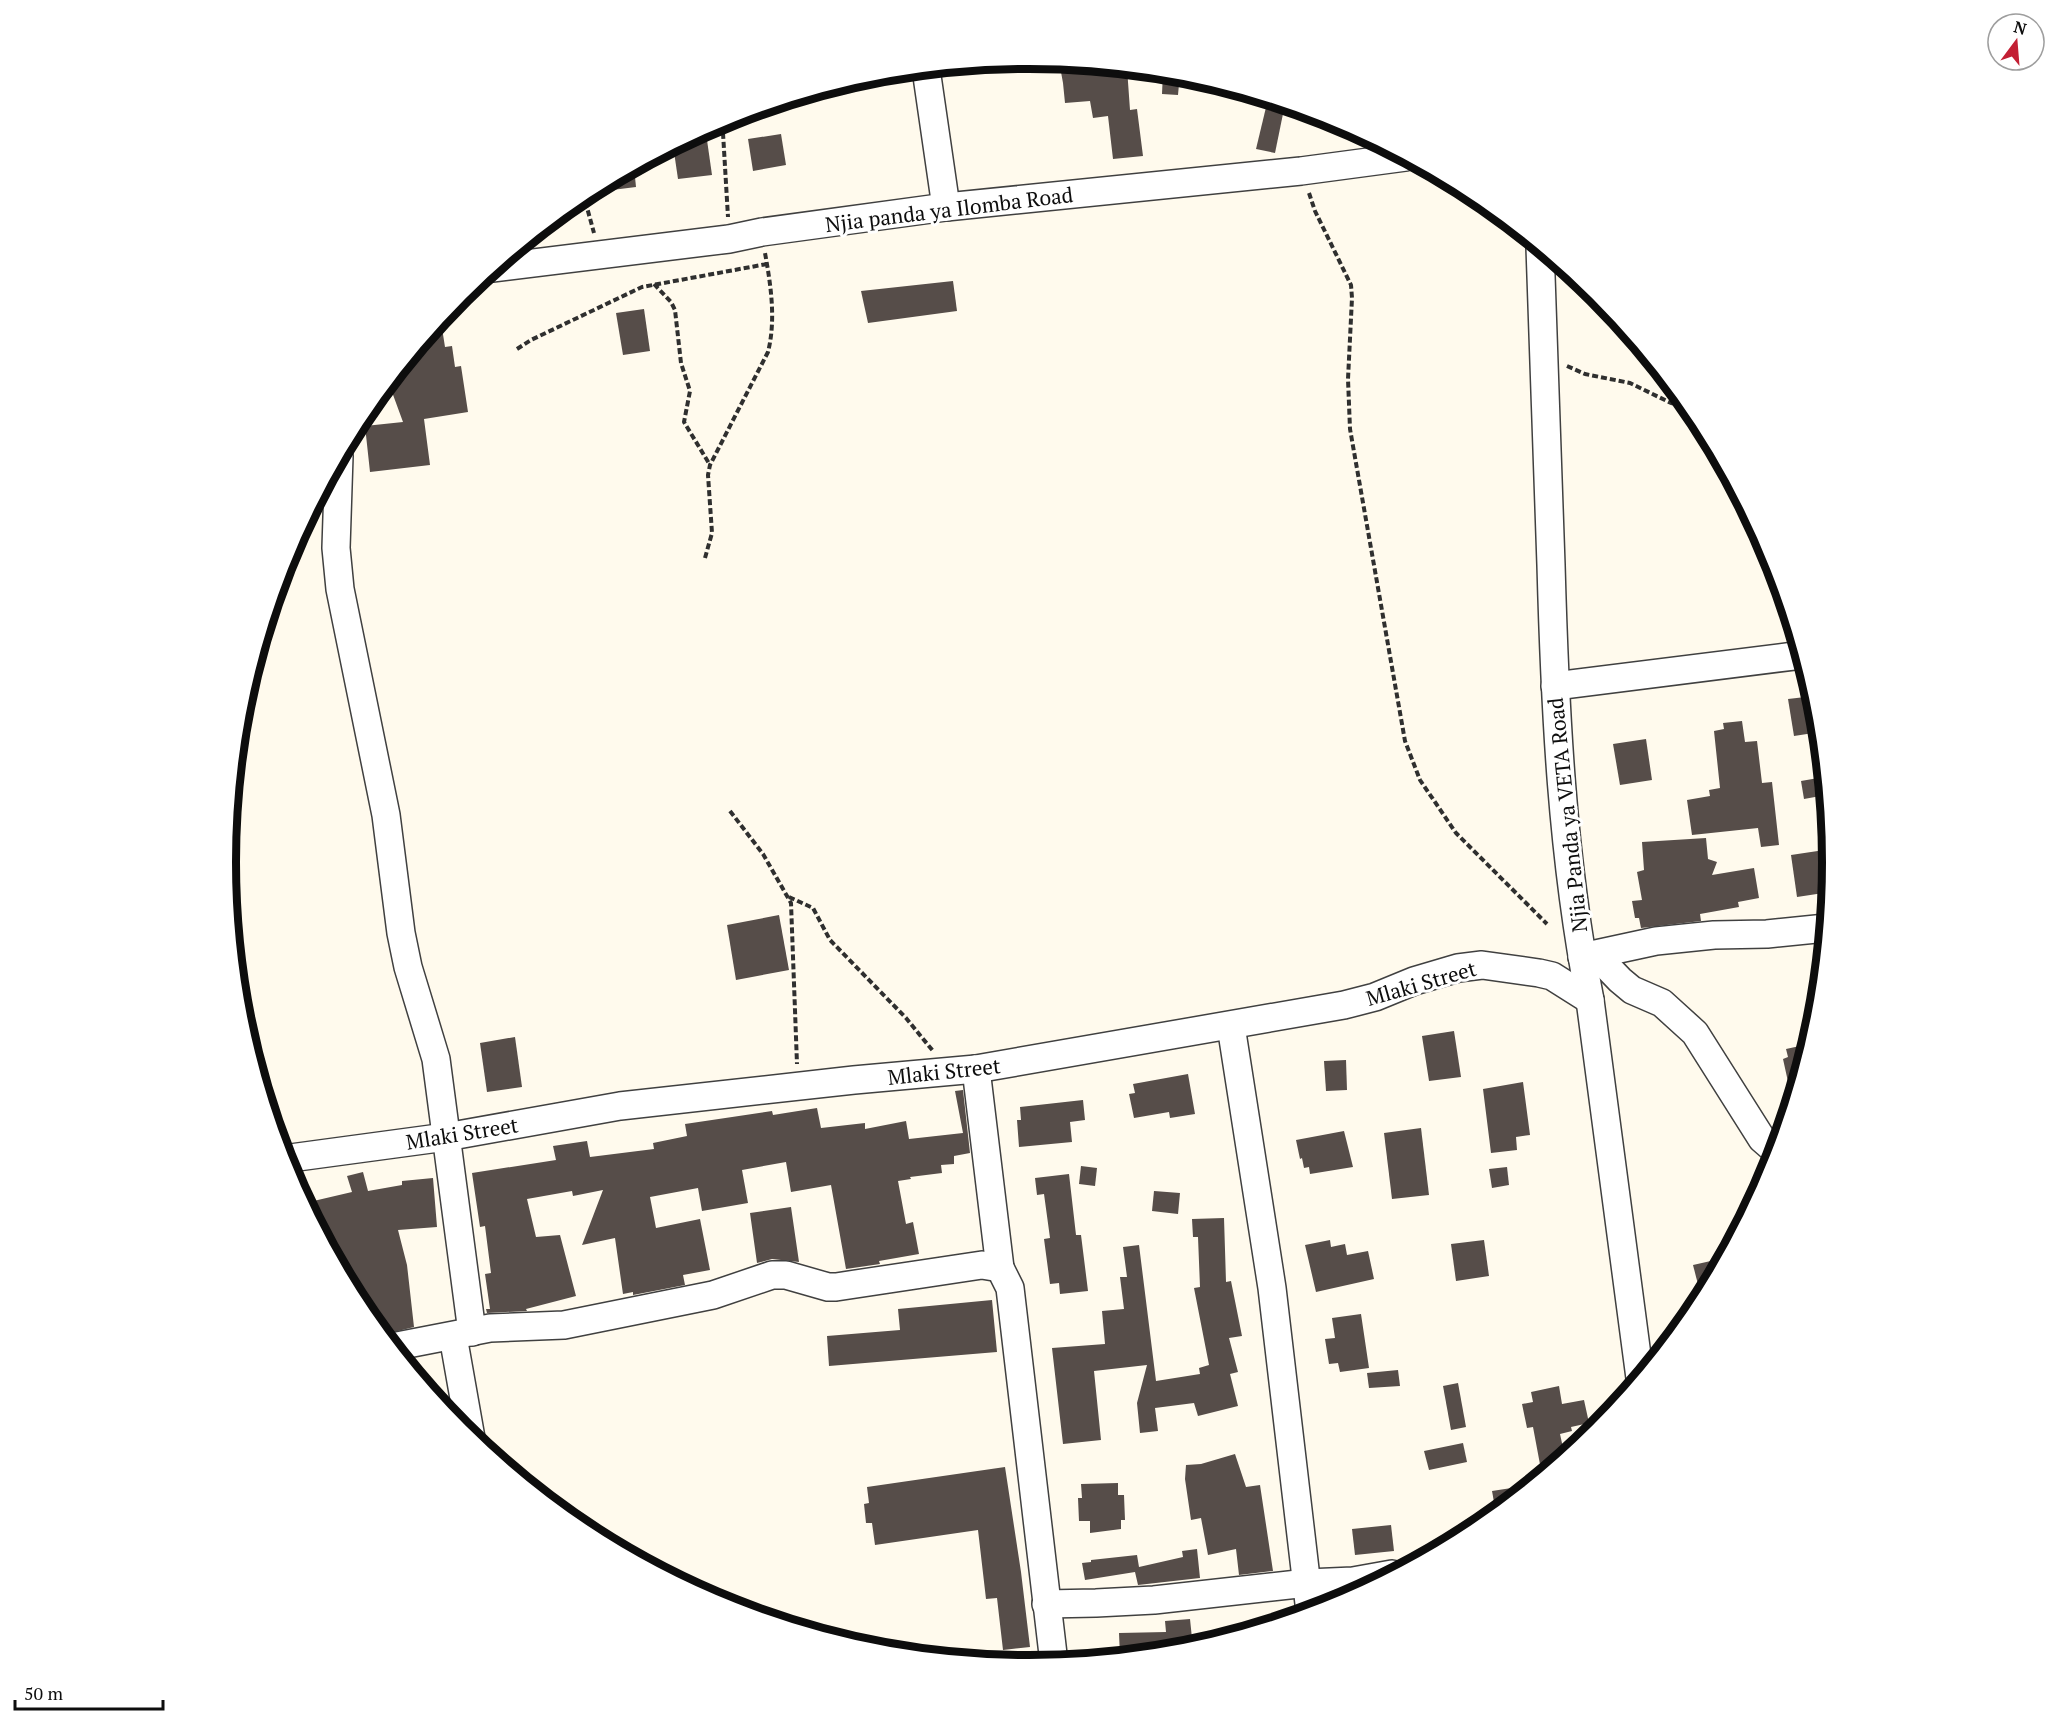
<svg xmlns="http://www.w3.org/2000/svg" width="2058" height="1724" font-family="'PT Serif',serif">
<rect width="100%" height="100%" fill="#fffaed"/>
<g fill="#564d49">
<path d="M1059,61L1127,68L1130,110L1137,109L1143,156L1113,159L1108,116L1093,118L1090,101L1065,103L1063,83Z"/>
<path d="M1163,72L1180,73L1178,95L1162,94Z"/>
<path d="M1268,99L1285,104L1275,153L1256,149Z"/>
<path d="M781,134L786,165L753,171L748,139Z"/>
<path d="M707,140L712,175L678,179L673,145Z"/>
<path d="M634,167L636,187L588,193L587,192Z"/>
<path d="M953,281L957,311L868,323L861,291Z"/>
<path d="M644,309L650,351L623,355L616,313Z"/>
<path d="M442,328L445,347L452,346L455,367L461,366L468,412L424,419L430,465L370,472L365,426L403,422L392,392L379,394L431,330Z"/>
<path d="M1814,696L1820,732L1794,736L1788,699Z"/>
<path d="M1742,721L1745,742L1757,741L1762,783L1772,782L1779,845L1761,847L1758,828L1692,835L1687,800L1710,796L1709,790L1720,788L1714,731L1724,729L1723,723Z"/>
<path d="M1646,739L1652,780L1620,785L1613,744Z"/>
<path d="M1824,777L1826,795L1804,799L1801,781Z"/>
<path d="M1706,838L1708,859L1717,862L1712,875L1754,868L1759,898L1738,902L1739,907L1700,914L1701,921L1641,928L1639,918H1635L1632,901L1642,900L1637,872L1644,870L1642,842Z"/>
<path d="M1831,849L1832,862L1830,892L1797,897L1791,855Z"/>
<path d="M779,915L789,970L736,980L727,925Z"/>
<path d="M1454,1031L1461,1077L1429,1081L1422,1036Z"/>
<path d="M515,1037L522,1087L487,1092L480,1043Z"/>
<path d="M1809,1044L1803,1065L1792,1100L1783,1059L1788,1057L1786,1049Z"/>
<path d="M1346,1060L1347,1090L1326,1091L1324,1061Z"/>
<path d="M1188,1074L1195,1114L1170,1118L1169,1112L1134,1118L1129,1094L1135,1093L1133,1084Z"/>
<path d="M1523,1082L1530,1135L1516,1137L1517,1150L1491,1153L1483,1089Z"/>
<path d="M963,1090L970,1153L954,1156V1164L941,1165L942,1173L910,1177L911,1179L898,1181L906,1224L913,1222L919,1254L879,1261L880,1264L846,1269L831,1185L791,1192L786,1162L742,1170L748,1203L702,1211L698,1188L650,1197L656,1228L700,1219L710,1270L683,1275L685,1285L633,1295V1292L623,1294L615,1238L582,1245L603,1190L573,1196L572,1191L527,1199L536,1237L560,1235L576,1296L526,1309L527,1311L487,1313L486,1309H490L485,1274L491,1273L485,1226L480,1227L472,1173L556,1160L553,1146L587,1141L590,1157L654,1149L653,1143L687,1136L685,1124L772,1111L773,1115L817,1108L821,1128L865,1123V1129L906,1121L909,1139L963,1133L955,1091Z"/>
<path d="M1083,1100L1085,1120L1070,1122L1072,1142L1019,1147L1017,1120H1021L1020,1107Z"/>
<path d="M1421,1128L1429,1195L1392,1199L1384,1133Z"/>
<path d="M1344,1131L1353,1167L1310,1174L1309,1167L1304,1168L1302,1158L1300,1159L1296,1140Z"/>
<path d="M1081,1166L1097,1168L1095,1186L1079,1184Z"/>
<path d="M1507,1167L1509,1185L1492,1188L1489,1169Z"/>
<path d="M363,1172L368,1191L402,1185V1181L433,1178L437,1227L398,1230L407,1265L414,1327L382,1335L361,1308L305,1203L352,1192L347,1176Z"/>
<path d="M1069,1174L1076,1235H1081L1088,1291L1060,1294L1059,1283L1050,1284L1044,1239L1050,1238L1044,1194L1037,1195L1035,1178Z"/>
<path d="M1154,1191L1180,1193L1178,1214L1152,1211Z"/>
<path d="M791,1207L799,1262L772,1259L757,1263L750,1213Z"/>
<path d="M1224,1218L1226,1282L1231,1281L1242,1336L1229,1338L1238,1372L1230,1374L1238,1406L1198,1416L1194,1403L1155,1408L1158,1431L1140,1433L1137,1403L1147,1365L1094,1371L1101,1440L1063,1444L1052,1348L1105,1344L1102,1311L1124,1309L1120,1277H1127L1123,1247L1139,1245L1156,1381L1200,1374L1199,1368L1209,1365L1194,1288L1200,1287L1198,1237H1193L1192,1219Z"/>
<path d="M1330,1240L1331,1247L1345,1244L1347,1255L1368,1251L1374,1279L1316,1292L1305,1245Z"/>
<path d="M1484,1240L1489,1276L1456,1281L1451,1244Z"/>
<path d="M1724,1258L1702,1300L1693,1265Z"/>
<path d="M992,1300L997,1352L829,1366L827,1336L900,1330L898,1309Z"/>
<path d="M1361,1314L1369,1368L1340,1372L1338,1363L1329,1364L1325,1339L1335,1338L1332,1318Z"/>
<path d="M1398,1370L1400,1386L1369,1388L1367,1373Z"/>
<path d="M1458,1383L1466,1427L1451,1430L1443,1386Z"/>
<path d="M1559,1386L1562,1404L1584,1400L1589,1423L1571,1427L1572,1431L1560,1434L1565,1457L1542,1475L1533,1427L1527,1428L1522,1404L1533,1402L1531,1392Z"/>
<path d="M1463,1443L1467,1462L1429,1470L1424,1451Z"/>
<path d="M1235,1454L1246,1487L1260,1485L1273,1571L1239,1575L1236,1549L1208,1555L1201,1518L1191,1520L1185,1479L1186,1465L1201,1464Z"/>
<path d="M1005,1467L1021,1572L1030,1647L1003,1650L997,1598L986,1599L978,1530L875,1545L872,1523H866L864,1504L869,1503L867,1487Z"/>
<path d="M1118,1483V1495H1124L1125,1520H1121V1529L1090,1533V1521H1079L1078,1498H1082L1081,1484Z"/>
<path d="M1530,1485L1496,1513L1492,1491Z"/>
<path d="M1391,1525L1394,1551L1355,1555L1352,1529Z"/>
<path d="M1197,1549L1200,1578L1138,1585L1135,1572L1085,1580L1082,1563L1091,1562V1560L1137,1555L1139,1567L1183,1557L1182,1551Z"/>
<path d="M1190,1619L1193,1648L1120,1657L1119,1633L1166,1632L1165,1621Z"/>
</g>
<g fill="none" stroke-linecap="round" stroke-linejoin="round">
<g stroke="#404040" stroke-width="30">
<g id="minor">
<path d="M926,69L946,207"/>
<path d="M1540,247C1544,353 1547,459 1551,565C1555,711 1562,857 1590,1000L1640,1378"/>
<path d="M492,268L729,239L762,232L946,207L1301,171L1406,157"/>
<path d="M339,456L336,548L340,589L386,815L401,933L408,967L436,1059L472,1332"/>
<path d="M1555,686L1802,655"/>
<path d="M1596,955L1620,980L1632,990L1662,1003L1695,1033L1762,1139L1777,1152"/>
<path d="M1582,957L1656,941L1714,935L1767,934L1826,928"/>
<path d="M1231,1026L1272,1288L1310,1612"/>
<path d="M976,1069L1000,1268"/>
<path d="M283,1159L446,1137L620,1106L854,1080L976,1069L1344,1005L1375,997L1414,981L1458,968L1482,965L1539,973L1552,976L1590,1000"/>
<path d="M453,1336L471,1438"/>
<path d="M392,1347L490,1328L564,1325L713,1295L772,1275H786L828,1287H836L982,1265L1000,1268L1010,1288L1054,1663"/>
<path d="M1046,1604L1096,1603L1154,1600L1307,1583L1353,1581L1392,1574"/>
</g>
</g>
<g stroke="#2f2f2f" stroke-width="4" stroke-dasharray="6 3" stroke-linecap="butt">
<path d="M723,133L728,217"/>
<path d="M583,193L594,233"/>
<path d="M1309,193L1315,211L1351,285L1352,298L1348,379L1350,429L1405,741L1420,780L1456,833L1547,924"/>
<path d="M654,284L671,302L675,310L681,363L690,391L684,422L710,465"/>
<path d="M517,349L531,340L642,287L767,264"/>
<path d="M1567,366L1585,374L1630,383L1671,403L1689,406"/>
<path d="M705,558L712,533L708,475L710,465L768,352C776,320 771,286 765,253"/>
<path d="M730,811L763,854L791,903L797,1064"/>
<path d="M789,897L813,908L830,940L906,1018L933,1051"/>
</g>
<use href="#minor" stroke="#fff" stroke-width="27"/>
</g>
<g text-anchor="middle" dominant-baseline="central" stroke-width="6" stroke-linejoin="round" paint-order="stroke">
<g font-size="21" fill="#0d0d0d" stroke="#fff">
<text transform="translate(949 209) rotate(-7)">Njia panda ya Ilomba Road</text>
<text transform="translate(1567 815) rotate(-96)">Njia Panda ya VETA Road</text>
<text transform="translate(1421 983) rotate(-16)">Mlaki Street</text>
<text transform="translate(944 1071) rotate(-6)">Mlaki Street</text>
<text transform="translate(462 1133) rotate(-9)">Mlaki Street</text>
</g>
</g>
<path d="M0 0H2058V1724H0ZM236 862a793 793 0 1 1 1586 0a793 793 0 1 1-1586 0Z" fill="#fff" fill-rule="evenodd"/>
<path fill="none" stroke="#0d0d0d" stroke-width="8" d="M236 862a793 793 0 1 1 1586 0a793 793 0 1 1-1586 0Z"/>
<g transform="translate(2016 42) rotate(16)"><circle r="28" fill="#ffffff" stroke="#9e9e9e" stroke-width="1.5"/>
<path d="M0-4.5L10 22L0 15L-10 22Z" fill="#c31f34"/>
<text y="-9" font-size="16" font-weight="bold" text-anchor="middle" fill="#0d0d0d">N</text>
</g>
<path d="M15 1700v9h148v-9" fill="none" stroke="#0d0d0d" stroke-width="3"/>
<text x="24" y="1700" font-size="18" fill="#0d0d0d" stroke="#ffffff" stroke-width="4.5" paint-order="stroke">50 m</text>
</svg>
